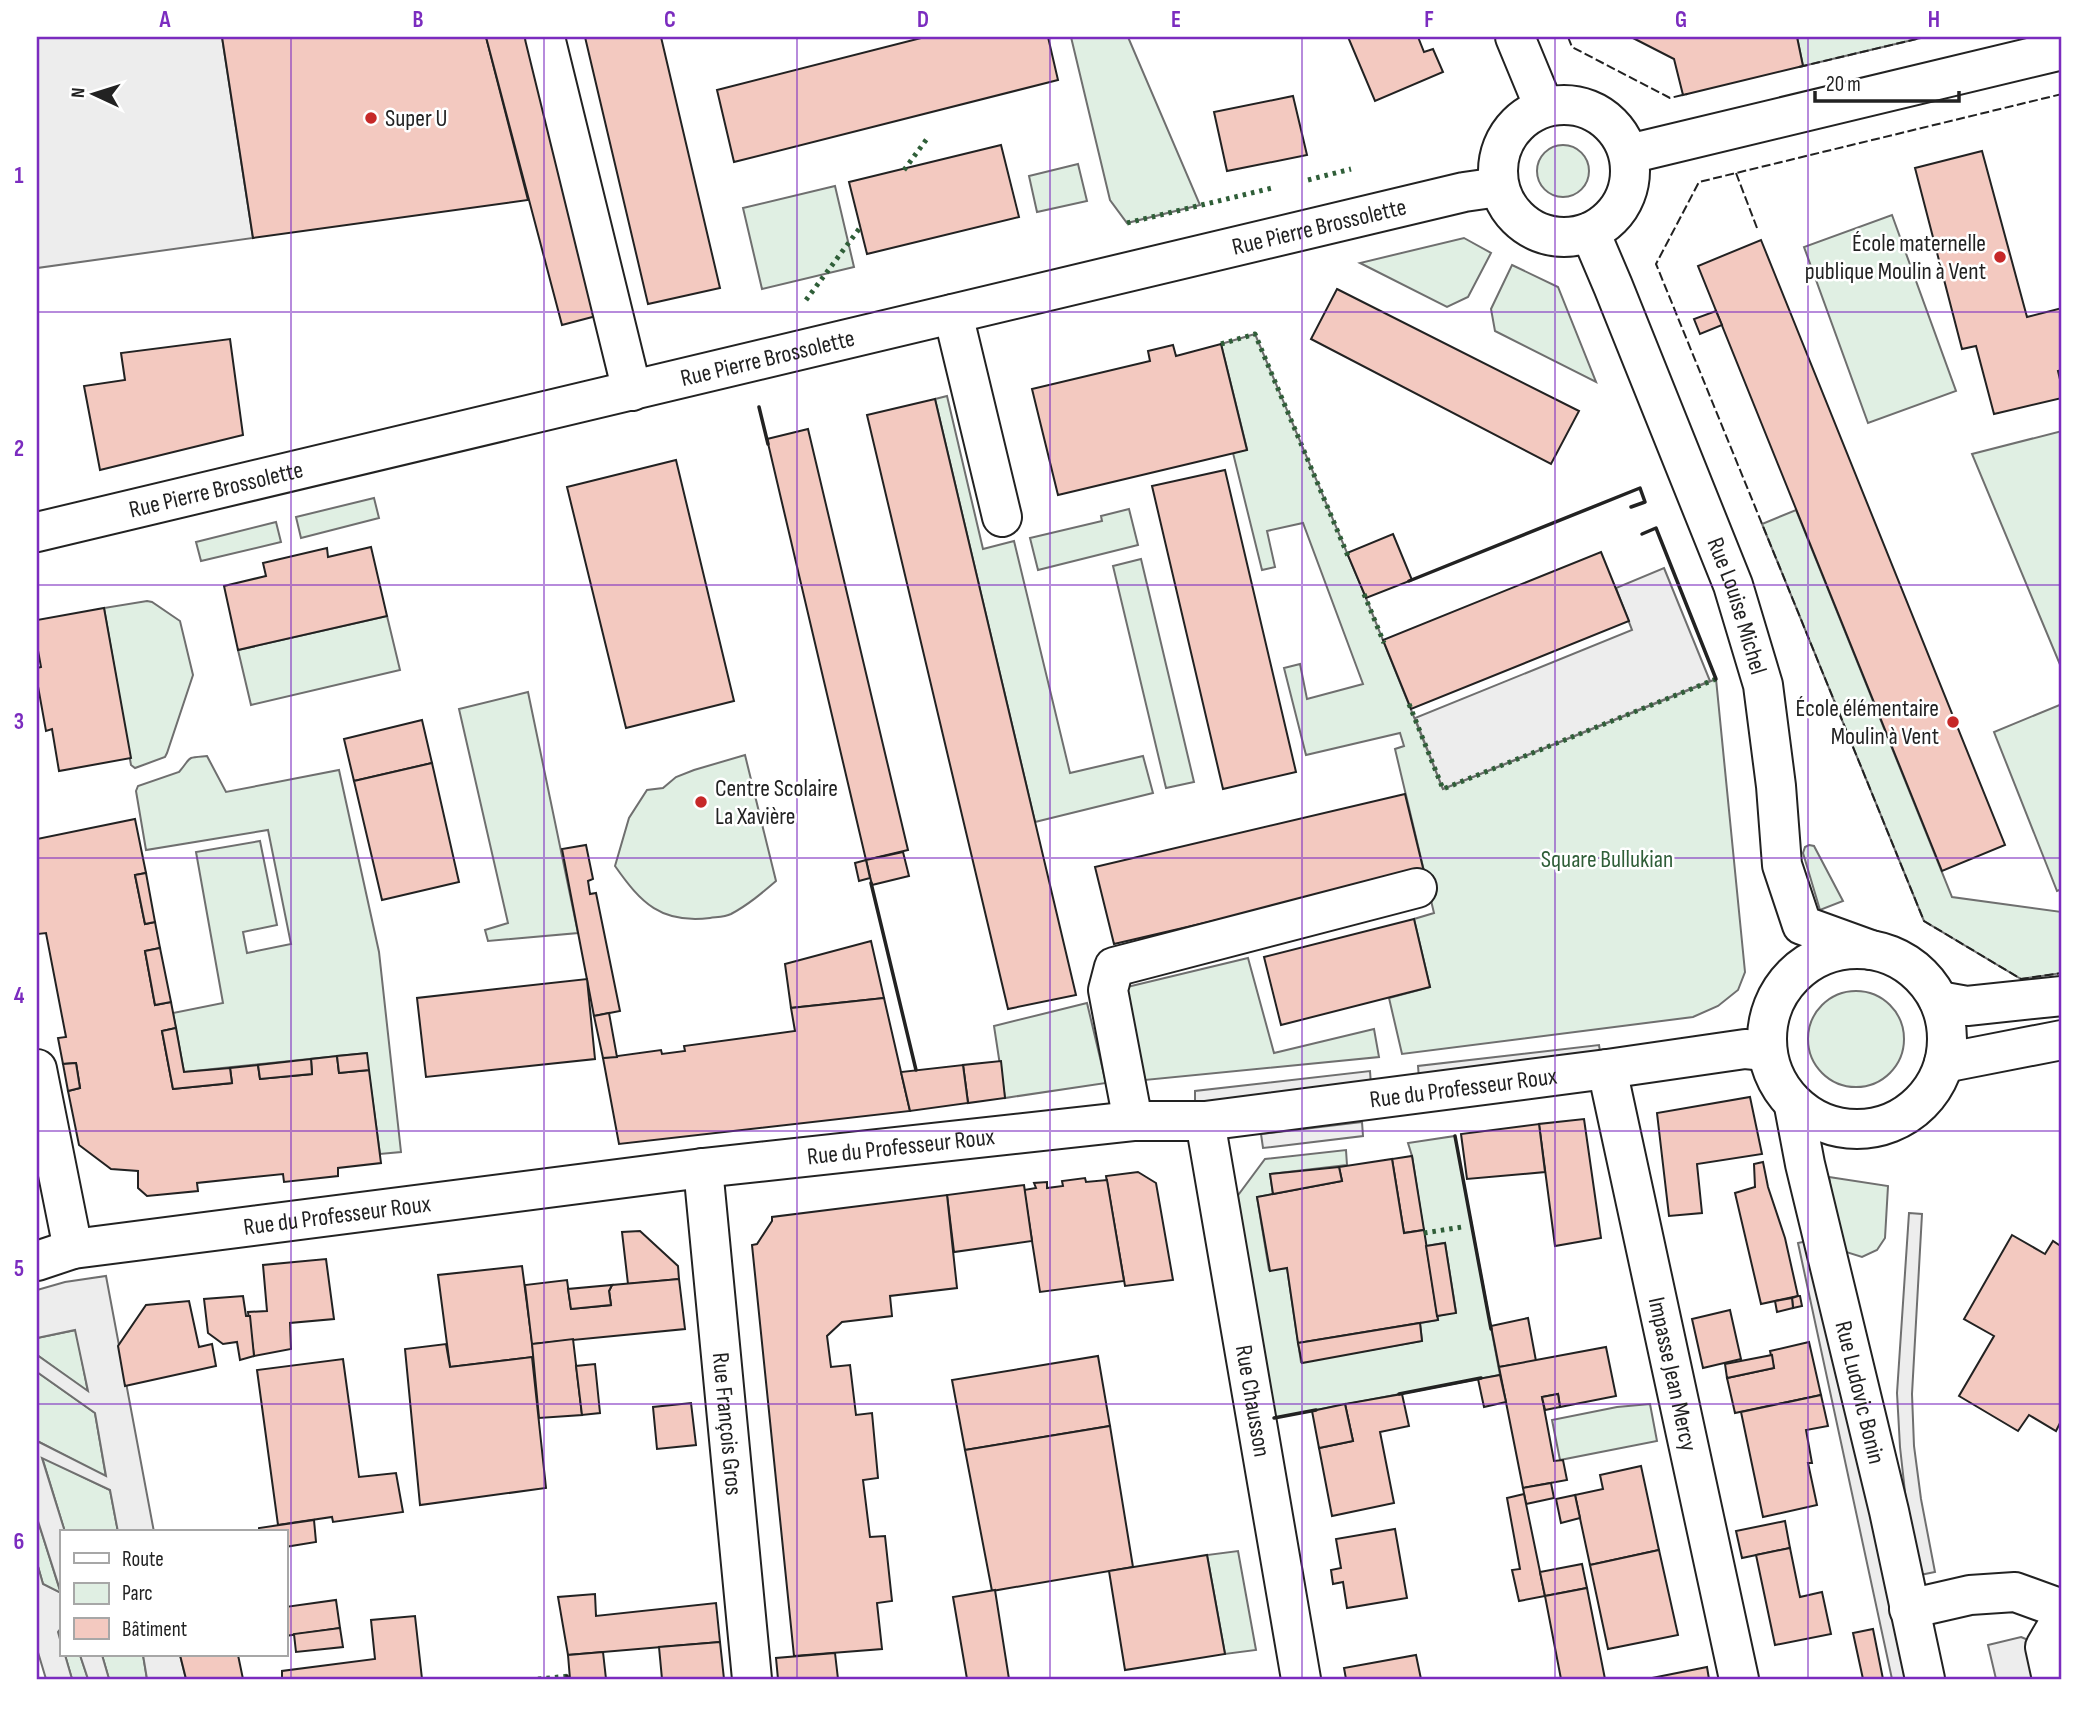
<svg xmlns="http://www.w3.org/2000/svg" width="2099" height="1716" font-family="'Sofia Sans Condensed',sans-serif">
<rect width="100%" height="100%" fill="#fff"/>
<g fill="#e0efe3" stroke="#6f6f6f" stroke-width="2">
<path d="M1071,37H1128L1200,205L1127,223L1110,200Z"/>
<path d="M1797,37H1925L1803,66Z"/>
<circle cx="1563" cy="171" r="26"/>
<path d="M1078,164L1087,201L1037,212L1029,176Z"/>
<path d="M835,186L854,267L762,289L743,208Z"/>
<path d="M1892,215L1956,391L1868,423L1804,247Z"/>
<path d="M1464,238L1491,253L1468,297L1447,307L1360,263Z"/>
<path d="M1512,265L1558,287L1596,382L1495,331L1491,309Z"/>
<path d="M1255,334L1366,598L1443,789L1716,679L1745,972L1738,990L1718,1006L1693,1017L1402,1054L1389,998L1430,987L1414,919L1434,913L1395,749L1404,746L1400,733L1306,755L1284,668L1300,664L1307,699L1363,684L1303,523L1267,531L1275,567L1262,570L1233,453L1247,449L1221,344Z"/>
<path d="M947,396L983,549L1014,541L1070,773L1143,756L1153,793L1035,822L935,399Z"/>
<path d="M2062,431V667H2061L1972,454Z"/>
<path d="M374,498L379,518L301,538L296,517Z"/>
<path d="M1129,509L1138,545L1038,570L1030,538L1102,521L1101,516Z"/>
<path d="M1796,510L1952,897L2062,912V973L2021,979L1924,921L1762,524Z"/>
<path d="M276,522L281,542L201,561L196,542Z"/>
<path d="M1141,559L1194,782L1166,788L1113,566Z"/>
<path d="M147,601L152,602L180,621L193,675L167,753L165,757L135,768L131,765L104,608Z"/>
<path d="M387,616L400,670L251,705L238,650Z"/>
<path d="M528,692L578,933L488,941L485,930L508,923L459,709Z"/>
<path d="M2062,704V889L2057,891L1994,732Z"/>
<path d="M745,755L776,881C762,893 748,905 731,914C725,917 717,917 710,918C661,924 641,903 615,866L629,818L647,790L663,788L676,777L694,770Z"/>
<path d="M207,756L226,792L339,770L379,952L401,1152L380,1154L366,1053L184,1072L173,1013L223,1003L196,852L260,841L277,925L243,932L247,953L291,944L268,830L146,850L136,791L138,786L179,772C193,756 184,758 207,756Z"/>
<path d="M1809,845L1814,846L1843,901L1820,910L1803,853L1805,847Z"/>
<path d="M1248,958L1274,1053L1374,1029L1379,1057L1145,1080L1123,988Z"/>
<circle cx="1856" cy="1039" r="48"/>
<path d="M1087,1003L1106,1083L1005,1098L994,1026Z"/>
<path d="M1455,1136L1500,1375L1274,1418L1236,1198L1265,1159L1346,1150L1347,1165L1270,1174L1273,1194L1257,1197L1269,1270L1287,1268L1301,1362L1422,1341L1420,1323L1438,1320L1437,1316L1456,1312L1445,1243L1426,1246L1412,1156L1408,1143Z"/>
<path d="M1829,1177L1888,1186L1885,1238L1877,1250L1862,1257L1846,1252L1838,1240Z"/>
<path d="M76,1330L88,1392L37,1355V1338Z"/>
<path d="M37,1372L95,1413L106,1477L37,1441Z"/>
<path d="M1650,1404L1657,1441L1560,1460L1552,1420L1617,1407Z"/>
<path d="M42,1457L110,1490L118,1532H65Z"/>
<path d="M37,1518L61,1594L43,1584L37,1563Z"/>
<path d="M1238,1551L1256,1650L1225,1654L1207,1555Z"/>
<path d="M65,1655H80L88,1679H72Z"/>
<path d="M102,1655H143L147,1679H109Z"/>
</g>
<g fill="#ededed" stroke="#6f6f6f" stroke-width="2">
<path d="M37,37H222L253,238L37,268Z"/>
<path d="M1664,568L1710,681L1443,789L1415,718L1632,630L1616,588Z"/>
<path d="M1599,1045L1601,1058L1419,1079L1418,1066Z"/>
<path d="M1370,1071L1371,1085L1195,1105V1091Z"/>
<path d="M1362,1122L1363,1136L1263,1148L1261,1134Z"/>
<path d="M1909,1213L1922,1214L1912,1394L1914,1446L1921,1499L1935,1572L1920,1575L1906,1501L1900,1447L1897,1393Z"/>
<path d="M1812,1240L1907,1679H1892L1798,1243Z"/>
<path d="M106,1276L154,1532H118L110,1490L42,1458L65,1532H61V1628L58,1632L61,1643V1655H65L72,1679H46L37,1649V1563L43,1584L61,1593L37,1518V1441L106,1476L95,1413L37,1372V1355L88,1391L75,1330L37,1338V1290L65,1282Z"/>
<path d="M2021,1637L2062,1654V1679H1996L1988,1645Z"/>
<path d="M80,1655H102L109,1679H88Z"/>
<path d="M143,1655H180L186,1679H147Z"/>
</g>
<g fill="#f3c9c0" stroke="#222" stroke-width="2">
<path d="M222,37H486L528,200L253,238Z"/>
<path d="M486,37H528L600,315L562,325Z"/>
<path d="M585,37H661L720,288L648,304Z"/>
<path d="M925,37H1048L1058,80L734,162L717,90Z"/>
<path d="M1348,37H1418L1424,52L1433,49L1443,72L1375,101Z"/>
<path d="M1631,37H1797L1803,66L1683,95L1674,59Z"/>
<path d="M1293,96L1307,155L1227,171L1214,112Z"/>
<path d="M1001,145L1019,217L867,254L849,182Z"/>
<path d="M1982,151L2027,317L2062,308V370L2058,371L2062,388V398L1994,414L1976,346L1962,349L1915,168Z"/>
<path d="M1761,240L2005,845L1942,871L1698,266Z"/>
<path d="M1337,289L1579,411L1551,464L1311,339Z"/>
<path d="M1716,311L1722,325L1700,334L1694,319Z"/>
<path d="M230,339L243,435L100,470L84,386L125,380L121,353Z"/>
<path d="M1221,344L1247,450L1058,495L1032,389L1150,361L1148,351L1173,345L1176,356Z"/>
<path d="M935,399L1076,995L1008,1009L867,415Z"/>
<path d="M808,429L908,850L866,860L767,439Z"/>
<path d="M676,460L734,701L626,728L567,487Z"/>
<path d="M1225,470L1296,772L1223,789L1152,486Z"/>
<path d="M1393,534L1412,580L1366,598L1347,553Z"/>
<path d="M371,547L387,616L238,650L224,586L266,576L263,563L327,548L328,557Z"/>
<path d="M1601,552L1629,621L1411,709L1383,640Z"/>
<path d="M104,608L131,758L59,771L52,729L46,731L37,681V668L41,667L37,645V620Z"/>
<path d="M422,720L432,763L354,781L344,739Z"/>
<path d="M432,763L459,882L382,900L354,781Z"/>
<path d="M1405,794L1424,872L1114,944L1095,867Z"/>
<path d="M135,819L146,873L135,875L145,924L155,922L160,948L145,951L155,1005L171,1002L176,1028L162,1031L173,1089L232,1083L230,1068L258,1065L260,1079L312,1074L311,1059L337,1056L339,1073L369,1070L381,1163L338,1168V1176L284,1182L283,1174L197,1183L198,1191L147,1196L138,1188V1171L111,1169L79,1145L68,1091L80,1088L76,1063L63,1064L58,1038L66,1037L46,933L38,934L37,926V839Z"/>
<path d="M586,845L593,879L588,881L590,894L596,893L620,1011L594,1016L562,849Z"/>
<path d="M903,852L909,876L872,885L866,860Z"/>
<path d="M866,860L870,878L859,881L855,863Z"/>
<path d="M146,873L155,922L145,924L135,875Z"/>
<path d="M1414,919L1430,987L1281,1025L1264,957Z"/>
<path d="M871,941L884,998L791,1008L785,964Z"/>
<path d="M160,948L171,1002L155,1005L145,951Z"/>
<path d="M587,979L595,1059L426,1077L417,998Z"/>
<path d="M884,998L910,1111L619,1144L603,1058L661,1050L662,1054L685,1051L684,1046L795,1031L791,1008Z"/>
<path d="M609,1013L617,1057L603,1058L594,1016Z"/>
<path d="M176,1028L184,1072L230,1068L232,1083L173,1089L162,1031Z"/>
<path d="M367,1053L369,1070L339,1073L337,1056Z"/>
<path d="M311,1059L312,1074L260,1079L258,1065Z"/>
<path d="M1001,1061L1005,1098L968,1103L963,1065Z"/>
<path d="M76,1063L80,1088L68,1091L63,1064Z"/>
<path d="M963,1065L968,1103L910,1111L901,1072Z"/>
<path d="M1750,1097L1762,1154L1697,1164L1702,1213L1669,1216L1657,1113Z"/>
<path d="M1584,1119L1601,1238L1555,1246L1539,1124Z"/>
<path d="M1539,1124L1545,1172L1467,1179L1461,1134Z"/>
<path d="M1412,1156L1424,1230L1404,1233L1392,1159Z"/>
<path d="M1392,1159L1404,1233L1424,1230L1438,1320L1298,1343L1287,1268L1270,1271L1257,1197L1342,1181L1339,1167Z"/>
<path d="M1763,1162L1768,1187L1785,1238L1798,1296L1761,1304L1735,1193L1755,1187L1754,1164Z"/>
<path d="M1339,1167L1342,1181L1273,1194L1270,1174Z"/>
<path d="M1138,1172L1156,1183L1173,1280L1125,1286L1106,1176Z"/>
<path d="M1085,1178L1086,1182L1107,1180L1124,1281L1040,1292L1024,1190L1036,1188L1034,1183L1047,1182V1188L1063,1186L1062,1181Z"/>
<path d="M1024,1185L1032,1241L954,1252L947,1195Z"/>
<path d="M947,1195L957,1288L890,1296L892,1316L842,1322L827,1336L831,1367L850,1365L856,1415L872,1413L878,1478L863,1480L870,1537L885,1536L892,1601L877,1603L882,1649L794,1656L752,1245L757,1244L772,1221V1217Z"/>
<path d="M640,1231L678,1266L679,1279L628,1284L622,1232Z"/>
<path d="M2012,1235L2045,1254L2053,1241L2062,1247V1419L2056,1431L2029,1415L2018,1431L1959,1396L1994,1336L1964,1319Z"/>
<path d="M1445,1243L1456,1313L1437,1316L1426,1246Z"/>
<path d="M326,1259L334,1319L290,1323L291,1349L254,1356L248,1312L267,1311L263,1265Z"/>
<path d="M522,1266L534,1357L450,1367L438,1275Z"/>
<path d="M679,1279L685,1329L532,1344L525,1285L567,1280L571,1309L611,1305L609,1291L612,1285Z"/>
<path d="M612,1285L609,1291L611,1305L571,1309L568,1289Z"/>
<path d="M243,1296L246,1316H250L254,1356L240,1360L237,1342L223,1344L208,1333L204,1299Z"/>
<path d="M1798,1296H1800L1802,1306L1793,1308L1792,1298Z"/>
<path d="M1792,1298L1793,1308L1777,1312L1775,1301Z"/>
<path d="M189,1301L199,1347L212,1344L216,1366L125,1386L118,1346L146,1305Z"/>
<path d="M1730,1310L1741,1359L1703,1368L1692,1319Z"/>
<path d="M1528,1318L1536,1361L1499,1367L1491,1326Z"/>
<path d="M1420,1323L1422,1341L1302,1363L1298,1343Z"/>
<path d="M573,1339L582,1415L539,1418L532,1344Z"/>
<path d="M1809,1342L1821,1395L1735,1413L1727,1378L1774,1368L1770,1351Z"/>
<path d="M446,1344L450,1367L532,1357L546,1488L420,1505L405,1349Z"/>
<path d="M1606,1347L1616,1396L1560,1407L1558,1394L1542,1397L1554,1461L1563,1460L1567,1480L1523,1488L1499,1367Z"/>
<path d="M1772,1355L1774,1368L1727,1378L1725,1364Z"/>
<path d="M1098,1356L1110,1426L965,1450L952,1380Z"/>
<path d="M343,1359L359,1477L396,1473L403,1512L333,1522L332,1517L278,1525L257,1370Z"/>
<path d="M595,1364L600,1413L582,1415L576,1366Z"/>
<path d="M1500,1375L1506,1402L1484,1407L1478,1379Z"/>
<path d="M1402,1394L1409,1426L1380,1432L1394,1503L1332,1516L1319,1448L1353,1441L1345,1404Z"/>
<path d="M1558,1394L1560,1407L1545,1410L1542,1397Z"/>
<path d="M1821,1395L1828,1426L1806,1430L1812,1463H1808L1817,1505L1763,1517L1741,1412Z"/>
<path d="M691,1403L696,1445L657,1449L653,1407Z"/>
<path d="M1345,1404L1353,1441L1319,1448L1312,1411Z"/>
<path d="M1110,1426L1133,1567L992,1591L965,1450Z"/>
<path d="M1641,1466L1659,1550L1590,1565L1575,1495L1603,1489L1600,1475Z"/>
<path d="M1551,1483L1554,1498L1526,1504L1523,1488Z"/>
<path d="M1524,1494L1545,1596L1519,1601L1512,1570L1520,1569L1507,1498Z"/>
<path d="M1575,1495L1580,1518L1561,1523L1556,1499Z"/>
<path d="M314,1520L316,1542L285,1547V1532H259V1528Z"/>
<path d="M1785,1521L1790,1548L1742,1558L1736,1531Z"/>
<path d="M1395,1529L1407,1598L1347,1608L1343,1582L1333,1584L1331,1570L1341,1568L1336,1539Z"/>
<path d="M1790,1548L1800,1597L1822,1592L1831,1634L1775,1645L1756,1555Z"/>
<path d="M1659,1550L1678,1635L1608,1649L1590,1565Z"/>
<path d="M1207,1555L1225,1654L1125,1670L1109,1571Z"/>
<path d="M1582,1564L1587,1588L1545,1596L1540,1572Z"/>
<path d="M1587,1588L1605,1679H1561L1545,1596Z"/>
<path d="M995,1590L1009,1679H967L953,1597Z"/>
<path d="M595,1594L596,1616L716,1603L720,1642L568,1655L558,1597Z"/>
<path d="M336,1600L340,1628L285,1636V1607Z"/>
<path d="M415,1616L422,1679H282V1671L375,1659L371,1620Z"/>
<path d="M340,1628L343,1647L296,1652L294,1634Z"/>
<path d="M1873,1629L1883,1679H1863L1853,1633Z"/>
<path d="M720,1642L724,1679H662L659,1647Z"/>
<path d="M603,1652L606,1679H570L568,1655Z"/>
<path d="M835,1653L838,1679H778L776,1658Z"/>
<path d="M180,1655H238L243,1679H186Z"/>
<path d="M1416,1655L1421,1679H1346L1344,1668Z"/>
<path d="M1707,1667L1709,1679H1647Z"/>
</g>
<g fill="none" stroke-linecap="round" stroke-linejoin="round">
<g stroke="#222" stroke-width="42">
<g id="minor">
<path d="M545,37L632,391"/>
<path d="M1515,37L1544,107"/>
<circle cx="1564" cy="171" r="66"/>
<path d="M1629,154L2062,50"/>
<path id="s1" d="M1590,232L1613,286L1733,585L1763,685L1776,786L1782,865L1802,925L1871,950"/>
<path d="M953,314L1002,517"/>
<path id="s2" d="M37,532L1464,192L1499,187"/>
<circle cx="1857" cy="1039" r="90"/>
<path d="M1939,1001L1967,1006L2062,996"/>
<path d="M1944,1063L2062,1040"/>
<path d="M37,1069L73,1249"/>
<path id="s3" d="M1607,1069L1739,1679"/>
<path id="s4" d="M1794,1106L1805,1164L1889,1511L1925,1679"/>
<path d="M1133,1121L1108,990L1114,967L1417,888"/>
<path id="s5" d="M1205,1121L1301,1679"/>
<path id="s6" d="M703,1168L752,1679"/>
<path id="s7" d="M37,1261L73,1249L703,1168L1133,1121H1205L1607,1069L1745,1049L1766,1051"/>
<path d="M1909,1609L1970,1595L2015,1592L2062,1609"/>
<path d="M2052,1679L2045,1647L2062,1618"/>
</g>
</g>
<use href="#minor" stroke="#fff" stroke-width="38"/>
<g stroke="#2f5e38" stroke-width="5" stroke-dasharray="3.5 5" stroke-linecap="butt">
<path d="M904,170L929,136"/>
<path d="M1308,180L1351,169"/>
<path d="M1127,223L1272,188"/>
<path d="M806,300L862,225"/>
<path d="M1221,344L1255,334L1348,556"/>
<path d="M1364,594L1384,643"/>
<path d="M1409,704L1443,789L1716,679"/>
<path d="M1424,1233L1462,1227"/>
<path d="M538,1679L570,1676"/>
</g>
<g stroke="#222" stroke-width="2" stroke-dasharray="9 3.5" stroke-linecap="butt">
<path d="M1568,37L1572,47L1670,98L1687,94"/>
<path d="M1799,67L1925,37"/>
<path d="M2062,94L1699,182L1656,264L1924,921L2021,979L2062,973"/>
<path d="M1736,173L1757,228"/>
</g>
<g stroke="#222" stroke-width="3.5">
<path d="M759,407L768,444"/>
<path d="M1642,534L1656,528L1716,679"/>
<path d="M1409,581L1640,488L1645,502L1631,507"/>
<path d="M871,883L916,1070"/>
<path d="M1455,1136L1491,1329"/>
<path d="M1399,1394L1481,1378"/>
<path d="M1274,1418L1316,1410"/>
<path d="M567,1676L568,1679"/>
</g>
</g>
<path fill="none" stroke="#7b2cbf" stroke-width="2" stroke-opacity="0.55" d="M291,37V1679M544,37V1679M797,37V1679M1050,37V1679M1302,37V1679M1555,37V1679M1808,37V1679M37,312H2062M37,585H2062M37,858H2062M37,1131H2062M37,1404H2062"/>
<g fill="#c62828" stroke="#fff" stroke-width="2.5">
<circle cx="371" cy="118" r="7"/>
<circle cx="2000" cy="257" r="7"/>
<circle cx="1953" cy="722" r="7"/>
<circle cx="701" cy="802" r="7"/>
</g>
<g text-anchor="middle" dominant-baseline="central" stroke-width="5" stroke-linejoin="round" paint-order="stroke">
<g font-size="24" fill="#222" stroke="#fff" text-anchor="start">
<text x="385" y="118">Super U</text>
<text x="1986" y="243" text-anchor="end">École maternelle<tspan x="1986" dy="28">publique Moulin à Vent</tspan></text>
<text x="1939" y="708" text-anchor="end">École élémentaire<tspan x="1939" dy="28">Moulin à Vent</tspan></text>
<text x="715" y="788">Centre Scolaire<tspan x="715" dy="28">La Xavière</tspan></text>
</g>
<g font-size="24" fill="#222" stroke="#fff">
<text stroke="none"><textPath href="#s2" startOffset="1318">Rue Pierre Brossolette</textPath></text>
<text stroke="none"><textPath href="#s2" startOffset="751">Rue Pierre Brossolette</textPath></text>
<text stroke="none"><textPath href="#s2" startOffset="184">Rue Pierre Brossolette</textPath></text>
<text stroke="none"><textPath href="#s1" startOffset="402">Rue Louise Michel</textPath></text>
<text stroke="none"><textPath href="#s7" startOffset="1438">Rue du Professeur Roux</textPath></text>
<text stroke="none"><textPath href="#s7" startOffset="872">Rue du Professeur Roux</textPath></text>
<text stroke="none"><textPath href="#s7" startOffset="304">Rue du Professeur Roux</textPath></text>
<text stroke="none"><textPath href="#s3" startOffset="312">Impasse Jean Mercy</textPath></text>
<text stroke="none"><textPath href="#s4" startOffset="294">Rue Ludovic Bonin</textPath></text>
<text stroke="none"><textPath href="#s5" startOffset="284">Rue Chausson</textPath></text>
<text stroke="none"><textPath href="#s6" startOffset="257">Rue François Gros</textPath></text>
</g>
<g font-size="24" fill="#2f5e38" stroke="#fff">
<text x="1607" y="859">Square Bullukian</text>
</g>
</g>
<rect width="2099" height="1716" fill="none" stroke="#ffffff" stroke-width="77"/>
<rect x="60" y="1530" width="228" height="126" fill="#ffffff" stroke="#a7a7a7" stroke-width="2"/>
<rect x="74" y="1553" width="35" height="10" fill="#ffffff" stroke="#a7a7a7" stroke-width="2"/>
<text x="122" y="1566" font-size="21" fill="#222222">Route</text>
<rect x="74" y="1583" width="35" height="21" fill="#e0efe3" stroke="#a7a7a7" stroke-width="2"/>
<text x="122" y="1600" font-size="21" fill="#222222">Parc</text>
<rect x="74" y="1618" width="35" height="21" fill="#f3c9c0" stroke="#a7a7a7" stroke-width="2"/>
<text x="122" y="1636" font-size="21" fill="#222222">Bâtiment</text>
<g transform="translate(94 94) rotate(274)" stroke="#ffffff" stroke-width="5" paint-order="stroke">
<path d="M0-5L12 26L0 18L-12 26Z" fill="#222222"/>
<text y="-10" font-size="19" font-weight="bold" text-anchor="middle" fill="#222222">N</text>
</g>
<path d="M1815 91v10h144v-10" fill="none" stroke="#222222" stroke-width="3.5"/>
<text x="1826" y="91" font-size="21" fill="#222222" stroke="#ffffff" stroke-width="5" paint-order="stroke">20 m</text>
<rect x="38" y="38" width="2022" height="1640" fill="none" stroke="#7b2cbf" stroke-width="2.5"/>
<g font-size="23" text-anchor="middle" font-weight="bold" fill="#7b2cbf">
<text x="165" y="27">A</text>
<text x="418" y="27">B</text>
<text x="670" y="27">C</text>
<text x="923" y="27">D</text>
<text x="1176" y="27">E</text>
<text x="1429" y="27">F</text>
<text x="1681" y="27">G</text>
<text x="1934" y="27">H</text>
<text x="19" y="183">1</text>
<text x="19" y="456">2</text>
<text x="19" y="729">3</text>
<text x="19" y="1003">4</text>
<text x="19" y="1276">5</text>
<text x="19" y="1549">6</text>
</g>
</svg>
